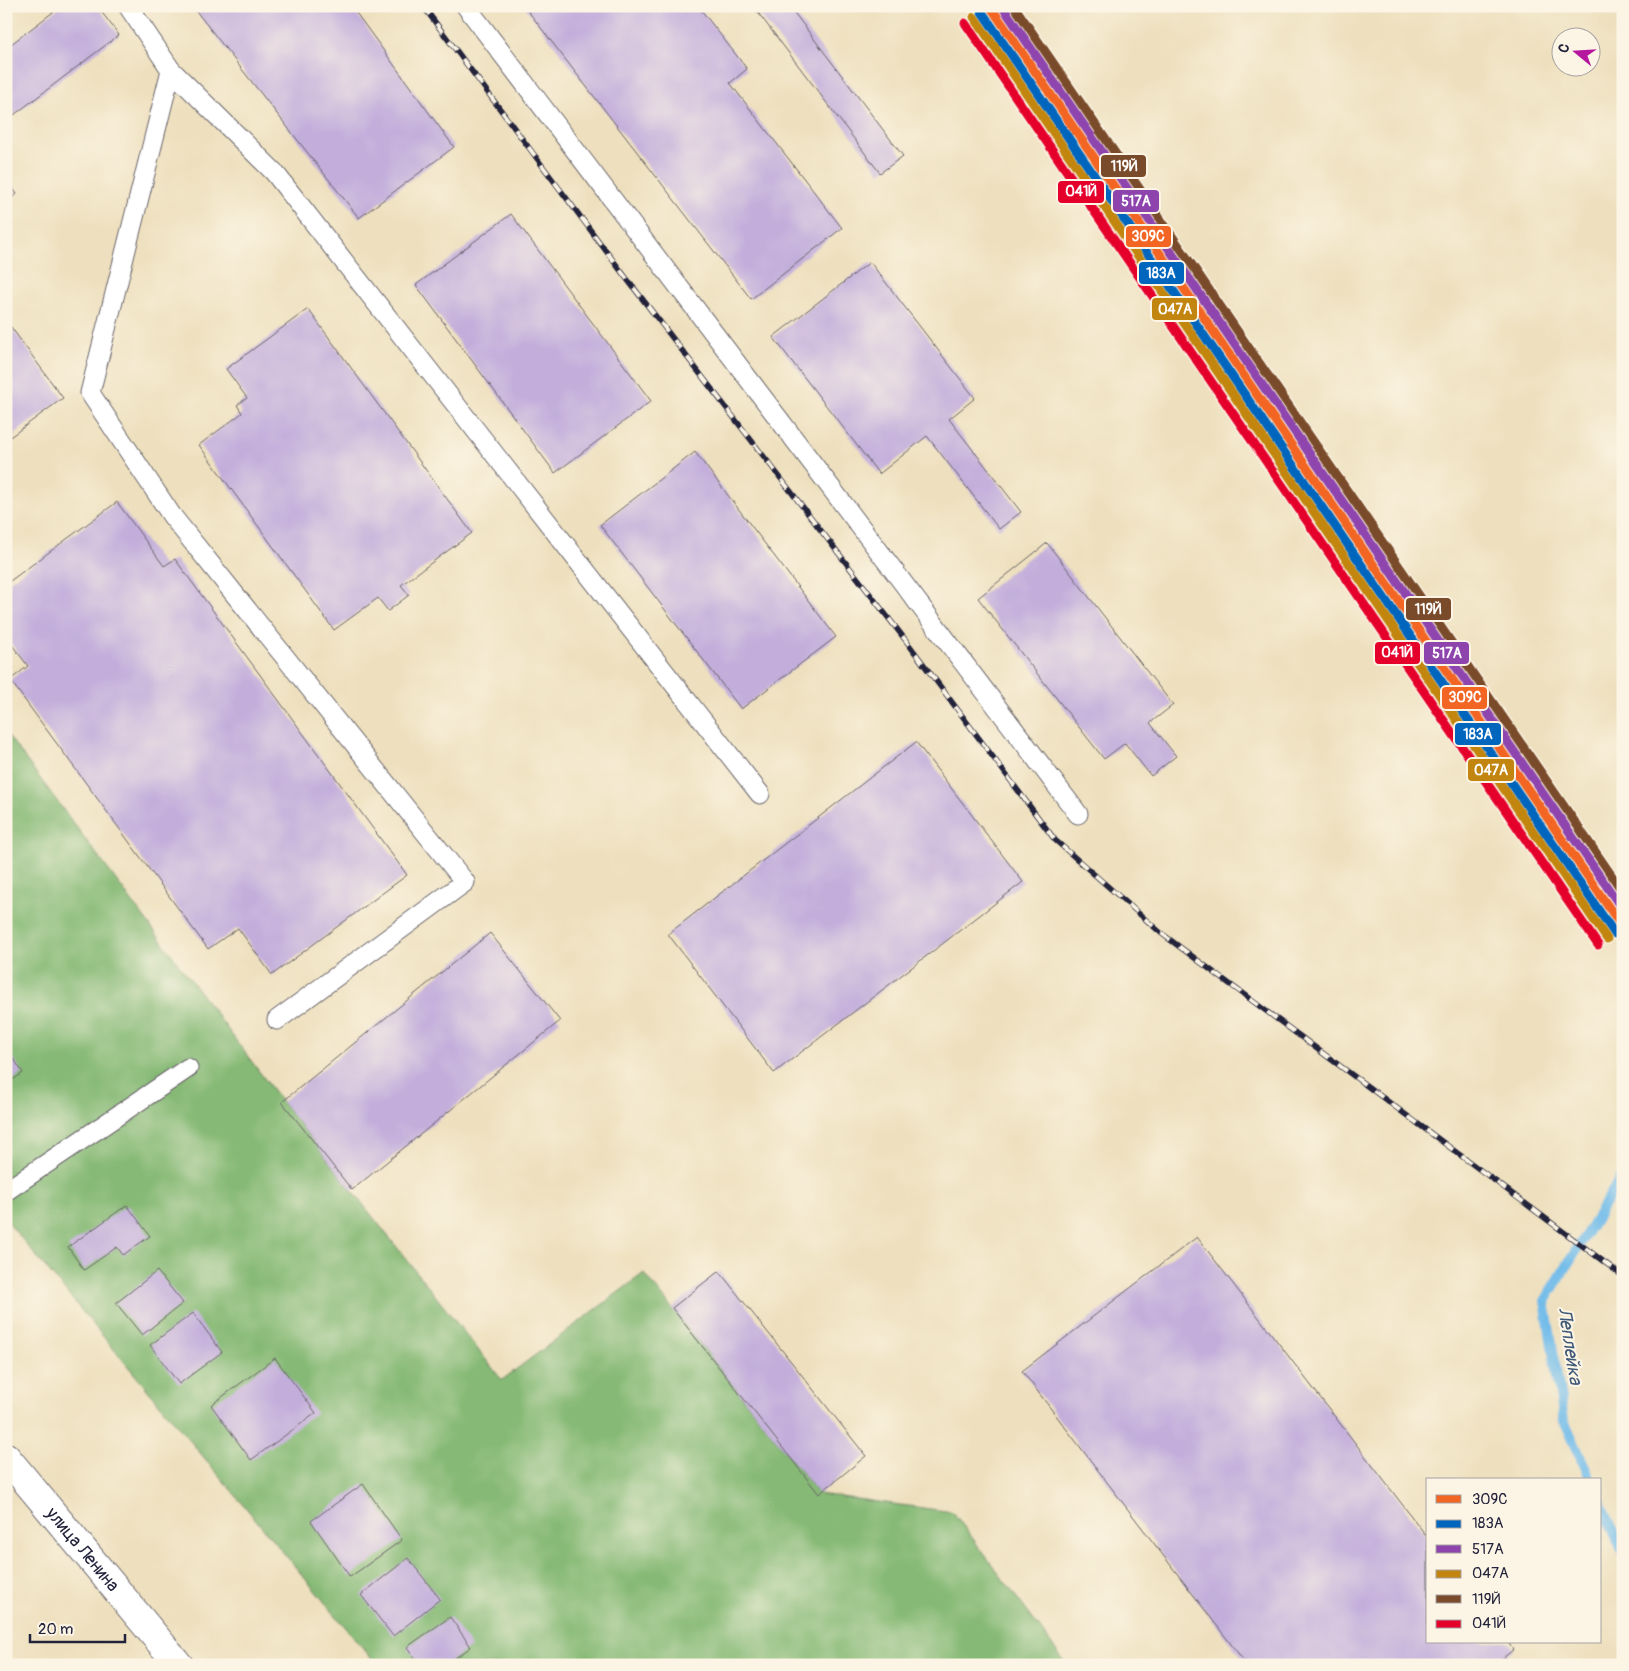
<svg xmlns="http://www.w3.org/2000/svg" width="1629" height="1671" font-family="Pangolin,sans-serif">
<rect width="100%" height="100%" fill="#fcf5e5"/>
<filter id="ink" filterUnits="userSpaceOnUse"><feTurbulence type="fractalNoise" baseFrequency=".02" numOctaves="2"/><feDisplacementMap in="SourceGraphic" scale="10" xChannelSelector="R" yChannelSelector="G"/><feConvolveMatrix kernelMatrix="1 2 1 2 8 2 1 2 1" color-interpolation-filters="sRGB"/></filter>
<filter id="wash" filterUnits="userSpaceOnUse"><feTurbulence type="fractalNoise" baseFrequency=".0096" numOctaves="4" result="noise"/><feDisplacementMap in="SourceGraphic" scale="20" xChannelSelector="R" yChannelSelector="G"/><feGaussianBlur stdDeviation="1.12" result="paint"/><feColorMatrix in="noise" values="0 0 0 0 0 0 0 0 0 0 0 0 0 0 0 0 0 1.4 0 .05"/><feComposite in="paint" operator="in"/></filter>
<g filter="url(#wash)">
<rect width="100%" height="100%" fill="#eee0be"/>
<path fill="#85b974" stroke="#546e58" d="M6,733L282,1102L502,1380L644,1273L819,1494L953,1512L1067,1665H377L6,1220Z"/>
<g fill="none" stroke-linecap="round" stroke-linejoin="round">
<g stroke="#71bcea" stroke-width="10">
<path d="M1591,1480L1564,1420L1545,1301L1623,1174"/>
<path d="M1600,1501L1623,1552"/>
</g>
</g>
<g id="blocks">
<g fill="#c3aedb">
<path d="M61,6H97L119,35L6,121V48Z"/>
<path d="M192,6H351L454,147L359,218Z"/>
<path d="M524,6H698L747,69L730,83L842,228L751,299Z"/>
<path d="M753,6H789L903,156L880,173Z"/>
<path d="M6,179L17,194L6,202Z"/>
<path d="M511,214L651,401L555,473L416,285Z"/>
<path d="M870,262L975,398L949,419L1021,512L999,529L927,436L879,474L773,337Z"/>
<path d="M308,309L472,533L401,585L409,595L388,611L378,598L334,630L199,445L242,413L237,405L247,398L226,369Z"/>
<path d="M8,323L63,398L6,440V325Z"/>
<path d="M695,452L836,637L741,709L600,525Z"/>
<path d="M117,502L164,566L175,559L407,875L272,975L238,928L208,949L10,680L28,666L6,637V584Z"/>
<path d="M1047,543L1173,705L1150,723L1176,756L1151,776L1125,743L1104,759L978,598Z"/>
<path d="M916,742L1023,882L774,1073L668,934Z"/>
<path d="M490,933L560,1021L352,1190L282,1102Z"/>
<path d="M6,1047L23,1073L6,1084Z"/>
<path d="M127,1205L150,1236L123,1255L117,1247L84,1270L68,1247Z"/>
<path d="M1197,1237L1428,1538V1642H1508L1513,1650L1494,1665H1247L1022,1371Z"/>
<path d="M157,1271L183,1303L142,1335L116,1303Z"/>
<path d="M719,1271L866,1456L819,1494L672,1308Z"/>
<path d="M193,1313L222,1352L179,1384L150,1345Z"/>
<path d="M275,1358L316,1413L251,1460L211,1405Z"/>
<path d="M363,1484L402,1540L350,1577L311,1521Z"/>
<path d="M408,1558L440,1599L393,1636L361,1595Z"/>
<path d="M450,1617L471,1647L445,1665H420L407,1647Z"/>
</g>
</g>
</g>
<g filter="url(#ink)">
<use href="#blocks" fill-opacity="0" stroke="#696469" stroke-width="1"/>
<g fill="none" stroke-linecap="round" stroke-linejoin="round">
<g stroke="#696469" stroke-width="21">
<g id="lane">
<path d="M128,6L171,70L90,393L172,516L465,882L277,1020"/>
<path d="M466,6L1078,814"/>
<path d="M171,70L274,172L760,794"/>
<path d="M6,1191L188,1068"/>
</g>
</g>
<g stroke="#696469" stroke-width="30">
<g id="secondary">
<path id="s1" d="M6,1457L179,1665"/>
</g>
</g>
<use href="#lane" stroke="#fff" stroke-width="19"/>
<use href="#secondary" stroke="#fff" stroke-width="28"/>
<g stroke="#22223b" stroke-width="5.5">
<path id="rail" d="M423,6L627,279L907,642L1055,840L1161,933L1623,1276"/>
</g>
<use href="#rail" stroke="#fcf5e5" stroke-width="4" stroke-dasharray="11" stroke-linecap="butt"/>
<g stroke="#fcf5e5" stroke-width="12">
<path id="rail-1" d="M990,6L1623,928"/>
</g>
<g stroke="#fcf5e5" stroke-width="12">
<path id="rail-2" d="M982,12L1615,934"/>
</g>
<g stroke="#fcf5e5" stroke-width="12">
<path id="rail-3" d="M1002,6L1623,910"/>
</g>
<g stroke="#fcf5e5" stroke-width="12">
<path id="rail-4" d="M974,17L1607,939"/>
</g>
<g stroke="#fcf5e5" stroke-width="12">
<path id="rail-5" d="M1014,6L1623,892"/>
</g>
<g stroke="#fcf5e5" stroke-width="12">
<path id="rail-6" d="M965,23L1598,945"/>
</g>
<use href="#rail-1" stroke="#f26522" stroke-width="9"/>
<use href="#rail-2" stroke="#0065bd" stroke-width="9"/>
<use href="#rail-3" stroke="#8e44ad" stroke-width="9"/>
<use href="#rail-4" stroke="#c2850f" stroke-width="9"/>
<use href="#rail-5" stroke="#7a4b2a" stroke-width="9"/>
<use href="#rail-6" stroke="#e4002b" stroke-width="9"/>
</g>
</g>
<g text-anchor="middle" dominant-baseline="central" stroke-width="4" stroke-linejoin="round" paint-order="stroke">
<g font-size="18" fill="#22223b" stroke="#fcf5e5">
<text stroke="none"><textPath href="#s1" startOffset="120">улица Ленина</textPath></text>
</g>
<g font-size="19" font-style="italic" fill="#3e5878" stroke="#fcf5e5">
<text transform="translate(1570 1346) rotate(81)">Леплейка</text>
</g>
</g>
<g stroke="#fcf5e5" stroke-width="2">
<rect x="1100" y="154" width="47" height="24" rx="5" fill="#7a4b2a"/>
<rect x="1057" y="180" width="48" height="24" rx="5" fill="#e4002b"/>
<rect x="1112" y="189" width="48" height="24" rx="5" fill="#8e44ad"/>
<rect x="1125" y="225" width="47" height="23" rx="5" fill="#f26522"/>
<rect x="1138" y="261" width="47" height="24" rx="5" fill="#0065bd"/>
<rect x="1151" y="297" width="47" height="24" rx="5" fill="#c2850f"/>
<rect x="1405" y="597" width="47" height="24" rx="5" fill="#7a4b2a"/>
<rect x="1374" y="641" width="47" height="24" rx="5" fill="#e4002b"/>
<rect x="1423" y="641" width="47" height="24" rx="5" fill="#8e44ad"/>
<rect x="1441" y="686" width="47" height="24" rx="5" fill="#f26522"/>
<rect x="1454" y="722" width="48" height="24" rx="5" fill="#0065bd"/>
<rect x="1467" y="758" width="48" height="24" rx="5" fill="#c2850f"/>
</g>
<g font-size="14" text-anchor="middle" font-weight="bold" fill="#fff">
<text x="1124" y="171">119Й</text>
<text x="1081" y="196">041Й</text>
<text x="1136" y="206">517А</text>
<text x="1148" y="241">309С</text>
<text x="1161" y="278">183А</text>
<text x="1175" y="314">047А</text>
<text x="1428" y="614">119Й</text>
<text x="1397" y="657">041Й</text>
<text x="1447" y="658">517А</text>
<text x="1465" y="702">309С</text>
<text x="1478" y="739">183А</text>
<text x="1491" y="775">047А</text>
</g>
<rect width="1629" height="1671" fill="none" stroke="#fcf5e5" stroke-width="25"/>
<rect x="1426" y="1478" width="175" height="165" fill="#fcf5e5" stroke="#a5a1a1"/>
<rect x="1436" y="1495" width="25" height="8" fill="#f26522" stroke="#a5a1a1"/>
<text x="1472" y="1504" font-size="15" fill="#22223b">309С</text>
<rect x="1436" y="1520" width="25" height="8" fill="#0065bd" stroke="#a5a1a1"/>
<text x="1472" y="1528" font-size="15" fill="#22223b">183А</text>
<rect x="1436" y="1545" width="25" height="8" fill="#8e44ad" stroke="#a5a1a1"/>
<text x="1472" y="1554" font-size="15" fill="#22223b">517А</text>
<rect x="1436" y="1570" width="25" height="8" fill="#c2850f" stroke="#a5a1a1"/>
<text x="1472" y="1578" font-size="15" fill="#22223b">047А</text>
<rect x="1436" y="1595" width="25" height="8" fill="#7a4b2a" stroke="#a5a1a1"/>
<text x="1472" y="1604" font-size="15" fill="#22223b">119Й</text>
<rect x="1436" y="1620" width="25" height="8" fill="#e4002b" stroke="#a5a1a1"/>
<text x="1472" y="1628" font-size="15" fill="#22223b">041Й</text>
<g transform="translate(1576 52) rotate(288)"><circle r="24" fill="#fcf5e5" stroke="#a5a1a1"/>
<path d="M0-4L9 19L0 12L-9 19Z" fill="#b5179e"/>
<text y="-8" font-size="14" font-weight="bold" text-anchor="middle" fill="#22223b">С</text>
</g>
<path d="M30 1634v8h95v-8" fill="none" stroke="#22223b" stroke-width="2.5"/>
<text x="38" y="1634" font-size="15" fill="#22223b" stroke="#fcf5e5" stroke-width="4" paint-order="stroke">20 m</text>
</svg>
